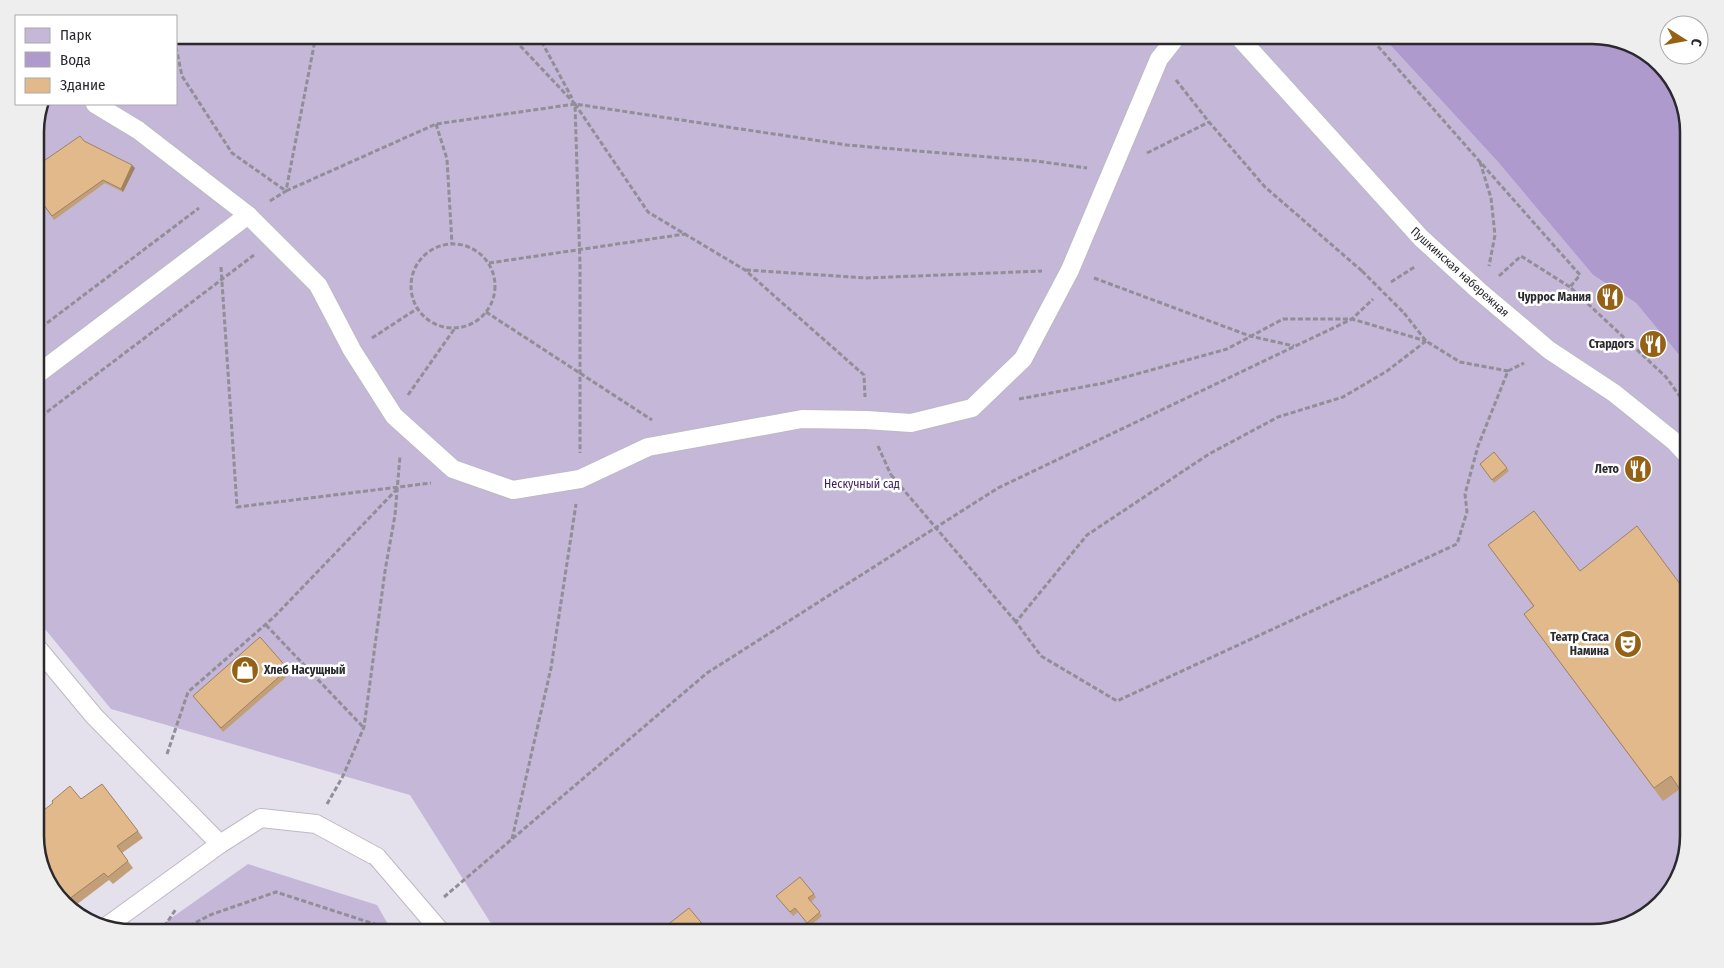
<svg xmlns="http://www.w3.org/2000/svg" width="1724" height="968" font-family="'Fira Sans Condensed',sans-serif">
<rect width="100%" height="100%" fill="#e5e1ec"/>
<g fill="#c4b7d8">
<path d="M176,35H1381L1498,162L1593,275L1636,303L1689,367V836L1676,884L1641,920L1592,933H497L410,795L111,709L35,617V126L40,104H176Z"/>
<path d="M248,864L377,905L393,933H150Z"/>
</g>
<path fill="#ae9acd" d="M1381,35H1592L1640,48L1673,78L1689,126V367L1636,303L1593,275L1498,162Z"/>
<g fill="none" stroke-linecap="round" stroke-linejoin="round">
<g stroke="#beb9c5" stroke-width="20">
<g id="service">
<path d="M1237,35L1421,238L1478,290L1549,350L1614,393L1675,442L1689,457"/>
<path d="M95,104L138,130L248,215L318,285L352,350L394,416L453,469L513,490L580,479L648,447L802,419L866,420L911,423L972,408L1023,359L1070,270L1159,59L1178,35"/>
<path d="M35,376L248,215"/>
<path d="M35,645L94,716L220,844L261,818L316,824L377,857"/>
<path d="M107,926L220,844"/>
</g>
</g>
<g stroke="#918e97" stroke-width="3" stroke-dasharray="5 2.5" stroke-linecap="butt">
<path d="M510,35L575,104L580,265V453"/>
<path d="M538,35L572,98"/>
<path d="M1368,35L1580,275L1570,287L1666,377L1689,409"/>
<path d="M176,47L182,76L232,153L286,191L436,124L575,104L847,145L1036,161L1087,168"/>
<path d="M1176,80L1209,122L1265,187L1362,271"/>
<path d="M575,104L648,212L745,270L864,375L865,397"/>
<path d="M436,124L447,159L452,244"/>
<path d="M1147,153L1209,122"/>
<path d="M1480,162L1491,198L1495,235L1489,266"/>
<path d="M270,201L286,191L316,35"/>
<circle cx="453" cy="286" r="42"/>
<path d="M489,263L685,234"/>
<path d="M221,267L237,507L431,483"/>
<path d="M746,270L866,278L1042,271"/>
<path d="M1499,276L1521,256L1570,287"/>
<path d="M1094,278L1250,336L1294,346"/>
<path d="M1391,282L1416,266"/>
<path d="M486,312L652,420"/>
<path d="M1404,313L1426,341L1460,362L1508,371"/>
<path d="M35,332L199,208"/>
<path d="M372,338L418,308"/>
<path d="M1426,341L1387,371L1343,397L1278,417L1209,454L1087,535L1016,622L1041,656L1117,701L1457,544L1467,512L1465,494L1478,446L1508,371L1524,363"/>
<path d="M408,395L455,328"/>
<path d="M1019,399L1104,383L1227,349L1283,319H1352L1426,341"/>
<path d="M35,421L254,255"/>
<path d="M878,446L891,475"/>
<path d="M266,625L363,727"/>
<path d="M167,754L188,692L274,617L398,488"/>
<path d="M327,804L343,776L364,727L385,571L395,515L400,456"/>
<path d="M512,839L551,668L576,504"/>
<path d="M444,897L707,673L998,488L1352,319L1373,299"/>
<path d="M160,933L176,909"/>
<path d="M176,933L210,915L276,892L402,933"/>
</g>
<use href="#service" stroke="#fff" stroke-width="18"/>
<g stroke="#beb9c5" stroke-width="20" stroke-linecap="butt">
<path id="service-bridge" d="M377,857L442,933"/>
</g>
<g stroke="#918e97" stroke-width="3" stroke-dasharray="5 2.5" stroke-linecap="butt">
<path d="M1362,271L1404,313"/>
<path d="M891,475L1016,622"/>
</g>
<use href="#service-bridge" stroke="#fff" stroke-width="18"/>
</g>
<g fill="#c29f78">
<path d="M84,141L135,168L123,192L105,183L54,220L35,193Z"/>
<path d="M1494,452L1509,471L1494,483L1480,464Z"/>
<path d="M1534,511L1680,789L1663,801L1524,614L1533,606L1488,545Z"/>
<path d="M288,669L291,673L223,732L193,696Z"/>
<path d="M81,799L138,831L143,838L122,853L133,868L113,884L109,880L72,908L48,885Z"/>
<path d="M814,894L816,897L811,902L822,916L810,926L798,912L793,916L776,896Z"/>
</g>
<path fill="#9e8261" d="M132,165L135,168L123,192L121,189Z"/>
<g fill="#e2b98b" stroke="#9e8261">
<path d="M80,136L84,141L132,165L121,189L103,180L52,216L35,193V167Z"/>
<path d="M1494,452L1507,468L1492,480L1480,464Z"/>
<path d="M1534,511L1580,571L1637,526L1689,596V803L1671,776L1654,788L1524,614L1534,606L1488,545Z"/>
<path d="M260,637L288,669L221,728L193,696Z"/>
<path d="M102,784L138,831L117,846L128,861L108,877L104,873L65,902L48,885L35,842V817L53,803L52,801L70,786L81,799Z"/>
<path d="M800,877L814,894L808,898L820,912L807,923L795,908L790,912L776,896Z"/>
<path d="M689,908L710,933H657Z"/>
</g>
<defs>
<g id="restaurant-disc" transform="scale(1.4375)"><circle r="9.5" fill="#956115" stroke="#fff"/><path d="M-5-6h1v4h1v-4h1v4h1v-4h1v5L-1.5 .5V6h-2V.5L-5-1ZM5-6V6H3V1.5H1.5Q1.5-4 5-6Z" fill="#fff"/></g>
<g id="theatre-disc" transform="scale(1.4375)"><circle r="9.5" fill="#956115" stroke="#fff"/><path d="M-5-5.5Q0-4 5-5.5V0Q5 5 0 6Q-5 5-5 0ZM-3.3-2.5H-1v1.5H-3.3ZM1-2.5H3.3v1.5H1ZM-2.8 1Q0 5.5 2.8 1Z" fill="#fff"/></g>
<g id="shop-disc" transform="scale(1.4375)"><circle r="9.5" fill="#956115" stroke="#fff"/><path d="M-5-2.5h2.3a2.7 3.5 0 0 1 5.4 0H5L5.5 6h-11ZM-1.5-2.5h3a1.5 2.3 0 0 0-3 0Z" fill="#fff"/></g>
</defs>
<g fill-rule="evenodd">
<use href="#restaurant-disc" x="1610" y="297"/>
<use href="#restaurant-disc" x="1653" y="344"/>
<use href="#restaurant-disc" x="1638" y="469"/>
<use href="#theatre-disc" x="1628" y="644"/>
<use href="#shop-disc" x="245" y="670"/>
</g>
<g text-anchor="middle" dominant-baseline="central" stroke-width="5" stroke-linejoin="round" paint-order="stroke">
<g font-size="12" fill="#2b292e" stroke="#fff">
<text transform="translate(1460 272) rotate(42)">Пушкинская набережная</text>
</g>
<g font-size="12" font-weight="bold" fill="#2b292e" stroke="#fff" text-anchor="end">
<text x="1591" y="297">Чуррос Мания</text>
<text x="1634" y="344">Стардогs</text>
<text x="1619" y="469">Лето</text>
<text x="1609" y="637">Театр Стаса<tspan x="1609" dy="14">Намина</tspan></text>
<text x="264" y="670" text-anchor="start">Хлеб Насущный</text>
</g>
<g font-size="12" fill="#402260" stroke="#fff">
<text x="862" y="484">Нескучный сад</text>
</g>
</g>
<path d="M0 0H1724V968H0ZM132 44H1592A88 88 0 0 1 1680 132V836A88 88 0 0 1 1592 924H132A88 88 0 0 1 44 836V132A88 88 0 0 1 132 44Z" fill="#eee" fill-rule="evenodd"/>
<path fill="none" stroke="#2b292e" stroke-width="2.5" d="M132 44H1592A88 88 0 0 1 1680 132V836A88 88 0 0 1 1592 924H132A88 88 0 0 1 44 836V132A88 88 0 0 1 132 44Z"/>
<rect x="15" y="15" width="162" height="90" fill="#ffffff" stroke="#aaa9ab"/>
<rect x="25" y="28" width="25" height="15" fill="#c4b7d8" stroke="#aaa9ab"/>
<text x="60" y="40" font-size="15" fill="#2b292e">Парк</text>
<rect x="25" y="52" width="25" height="15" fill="#ae9acd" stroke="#aaa9ab"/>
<text x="60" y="65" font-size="15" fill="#2b292e">Вода</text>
<rect x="25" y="78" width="25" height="15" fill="#e2b98b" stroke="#aaa9ab"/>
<text x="60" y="90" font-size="15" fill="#2b292e">Здание</text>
<g transform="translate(1684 40) rotate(101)"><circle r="24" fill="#ffffff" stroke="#aaa9ab"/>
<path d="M0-4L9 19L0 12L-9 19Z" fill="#956115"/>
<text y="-8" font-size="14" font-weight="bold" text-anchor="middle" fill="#2b292e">С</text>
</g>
</svg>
